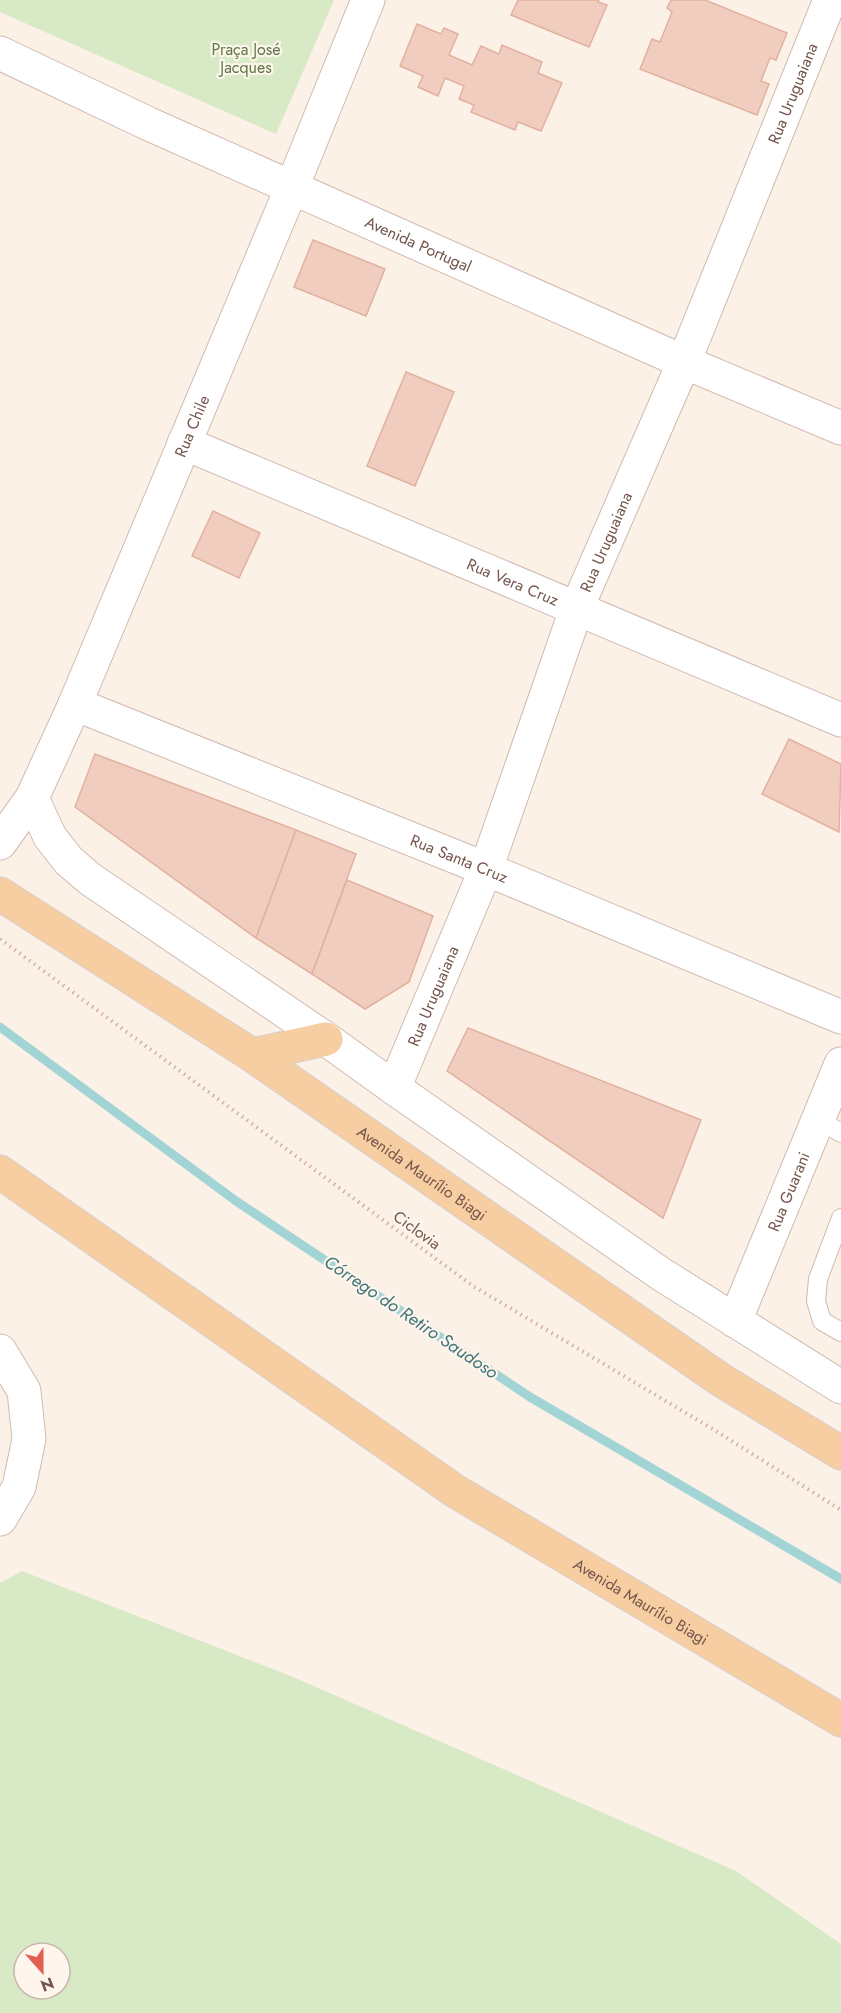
<svg xmlns="http://www.w3.org/2000/svg" width="841" height="2013" font-family="Jost,sans-serif">
<rect width="100%" height="100%" fill="#fcf1e7"/>
<g fill="#d8e9c6" fill-rule="evenodd">
<path d="M0,0H334L276,134L0,12Z"/>
<path d="M22,1571L293,1677L736,1871L841,1944V2013H0V1583ZM24,1953H60V1989H24Z"/>
</g>
<g fill="none" stroke-linecap="round" stroke-linejoin="round">
<path stroke="#a2d4d6" stroke-width="9" d="M0,1027L236,1201L530,1397L841,1579"/>
</g>
<g fill="#f0cdbf" stroke="#e2b1a0" stroke-width="1.5">
<path d="M518,0H599L598,2L607,5L589,47L511,15Z"/>
<path d="M671,0H705L787,33L776,60L770,58L761,81L769,84L757,115L640,69L652,39L660,42L672,12L667,8Z"/>
<path d="M417,24L441,34L444,28L458,34L449,55L472,65L481,46L499,54L502,45L542,62L538,73L562,83L541,131L518,122L515,130L471,112L474,105L459,99L464,86L445,78L438,96L418,87L423,76L400,66Z"/>
<path d="M313,240L385,269L366,316L294,287Z"/>
<path d="M406,372L454,392L415,486L367,466Z"/>
<path d="M213,511L260,533L239,578L192,556Z"/>
<path d="M789,739L841,764L839,832L762,794Z"/>
<path d="M95,754L296,830L256,938L75,807Z"/>
<path d="M296,830L356,854L312,974L256,938Z"/>
<path d="M347,880L433,916L409,982L365,1009L312,974Z"/>
<path d="M468,1028L701,1120L663,1218L447,1071Z"/>
</g>
<g fill="none" stroke-linecap="round" stroke-linejoin="round">
<g stroke="#cfbab0" stroke-width="20">
<g id="service">
<path d="M819,1120L841,1133"/>
<path d="M841,1218L818,1279L816,1301L822,1321L841,1332"/>
</g>
</g>
<g stroke="#cfbab0" stroke-width="35">
<g id="minor">
<path id="s1" d="M184,443L841,720"/>
<path id="s2" d="M75,704L486,869L841,1017"/>
<path d="M32,798L50,837L69,861L90,879L326,1039L394,1088L661,1274L841,1387"/>
<path id="s3" d="M0,843L32,798L75,704L292,187L368,0"/>
<path id="s4" d="M394,1088L486,869L576,610L684,362L830,0"/>
<path id="s5" d="M735,1321L841,1064"/>
<path d="M0,1351L24,1391L29,1439L19,1487L0,1519"/>
</g>
</g>
<g stroke="#d2b9ae" stroke-width="35">
<g id="secondary">
<path id="s6" d="M0,53L149,124L684,362L841,428"/>
</g>
</g>
<g stroke="#d8cfcd" stroke-width="35">
<g id="primary">
<path id="s7" d="M0,894L252,1055L721,1380L841,1453"/>
<path d="M252,1055L326,1039"/>
<path id="s8" d="M0,1172L455,1491L841,1720"/>
</g>
</g>
<path stroke="#d5b0a2" stroke-width="4" stroke-dasharray="1.5 4.5" stroke-linecap="butt" d="M0,939L473,1286L716,1431L841,1510"/>
<use href="#service" stroke="#fff" stroke-width="18"/>
<use href="#minor" stroke="#fff" stroke-width="33"/>
<use href="#secondary" stroke="#fff" stroke-width="33"/>
<use href="#primary" stroke="#f7cda2" stroke-width="33"/>
</g>
<g text-anchor="middle" dominant-baseline="central" stroke-width="4.5" stroke-linejoin="round" paint-order="stroke">
<g font-size="16" fill="#5b7944" stroke="#fef5ed">
<text x="246" y="49">Praça José<tspan x="246" dy="18">Jacques</tspan></text>
</g>
<g font-size="16" fill="#74554c" stroke="#fef5ed">
<text stroke="none"><textPath href="#s4" startOffset="1072">Rua Uruguaiana</textPath></text>
<text stroke="none"><textPath href="#s6" startOffset="460">Avenida Portugal</textPath></text>
<text stroke="none"><textPath href="#s3" startOffset="460">Rua Chile</textPath></text>
<text stroke="none"><textPath href="#s4" startOffset="586">Rua Uruguaiana</textPath></text>
<text stroke="none"><textPath href="#s1" startOffset="357">Rua Vera Cruz</textPath></text>
<text stroke="none"><textPath href="#s2" startOffset="414">Rua Santa Cruz</textPath></text>
<text stroke="none"><textPath href="#s4" startOffset="100">Rua Uruguaiana</textPath></text>
<text stroke="none"><textPath href="#s7" startOffset="506">Avenida Maurílio Biagi</textPath></text>
<text stroke="none"><textPath href="#s5" startOffset="140">Rua Guarani</textPath></text>
<text transform="translate(417 1230) rotate(36)">Ciclovia</text>
<text stroke="none"><textPath href="#s8" startOffset="772">Avenida Maurílio Biagi</textPath></text>
</g>
<g font-size="18" font-style="italic" fill="#407679" stroke="#fef5ed">
<text transform="translate(411 1317) rotate(34)">Córrego do Retiro Saudoso</text>
</g>
</g>
<g transform="translate(42 1971) rotate(159)"><circle r="28" fill="#fef5ed" stroke="#c7b5ad" stroke-width="1.5"/>
<path d="M0-4.5L10 22L0 15L-10 22Z" fill="#e15f51"/>
<text y="-9" font-size="16" font-weight="bold" text-anchor="middle" fill="#74554c">N</text>
</g>
</svg>
